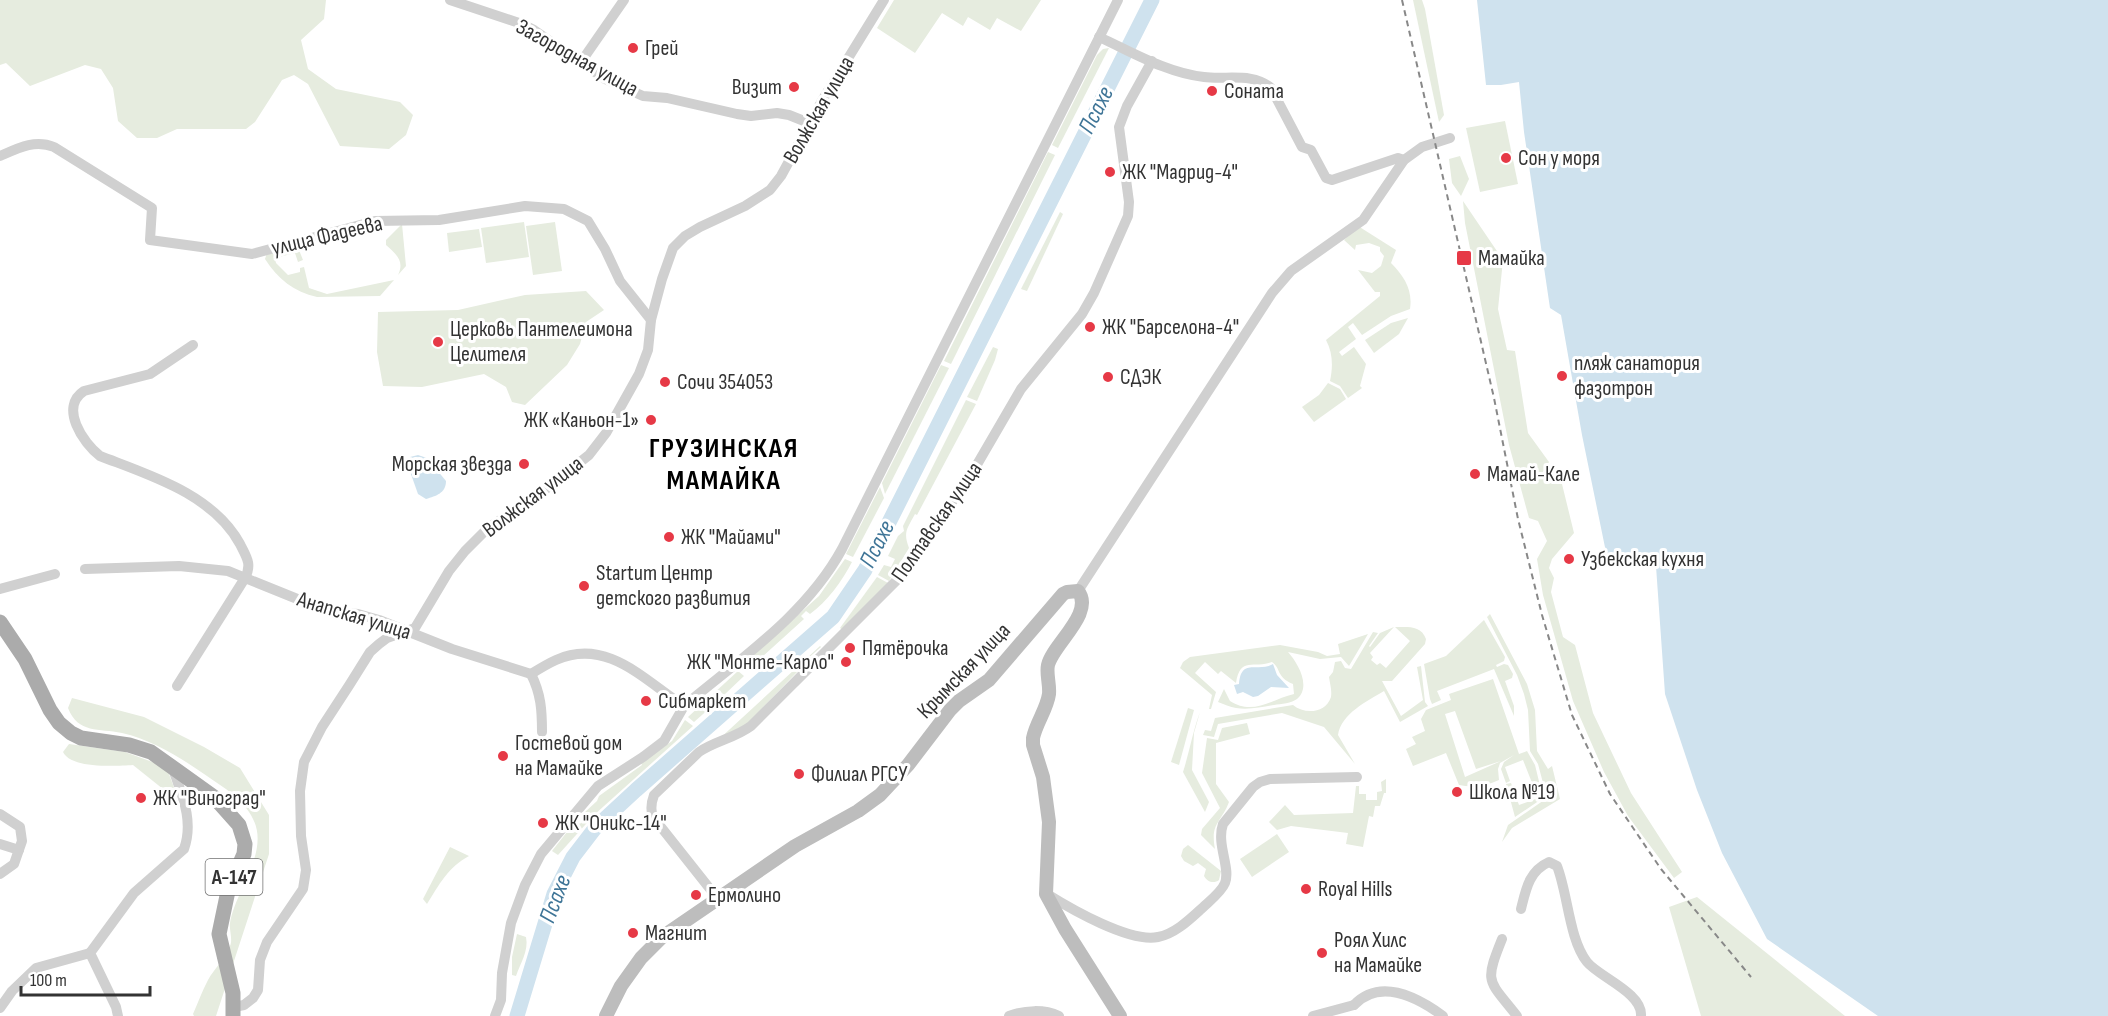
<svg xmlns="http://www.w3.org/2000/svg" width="2108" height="1016" font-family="'Sofia Sans Condensed',sans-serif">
<rect width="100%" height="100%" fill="#fff"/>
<g fill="#e6ecdf" fill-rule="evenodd">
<path d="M0,0H326L324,19L301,40L308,69L336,89L400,102L413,115L406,135L389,149L340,146L308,84L294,75L282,80L255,122L246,129H177L157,138H137L118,121L113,88L101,69L85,65L30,86L6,63L0,65Z"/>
<path d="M894,0H1041L1021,31L997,18L990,30L968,17L963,26L942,13L915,53L877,28Z"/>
<path d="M1413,0H1422L1425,9L1444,115L1439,122Z"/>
<path d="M1109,48L1058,148L1052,145L1097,55L1103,49Z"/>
<path d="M1505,121L1518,184L1480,192L1466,128Z"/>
<path d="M1048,152L1055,155L951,364L944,361Z"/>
<path d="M1460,156L1469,179L1461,196L1452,183L1449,159Z"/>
<path d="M1463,201L1503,260L1498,309L1507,350L1515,351L1528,433L1549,462L1543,472L1548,483L1562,484L1574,533L1552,559L1549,568L1554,578L1551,592L1563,637L1575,645L1593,713L1631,793L1682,872L1674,878L1628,816L1604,772L1573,701L1543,595L1537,559L1547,541L1538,521L1529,518L1509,445L1465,223Z"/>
<path d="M1060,212L1063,214L1027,291L1021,289Z"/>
<path d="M524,222L529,257L486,263L481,228Z"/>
<path d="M555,222L562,271L533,275L526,226Z"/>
<path d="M402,224L406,266L398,275C405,261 396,254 386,245V240Z"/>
<path d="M1358,226L1396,250L1391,263C1404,276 1413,290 1410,309L1391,316L1362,335L1353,323L1348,327L1356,339L1339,352L1342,356L1354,347L1366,364L1360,386L1362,388L1348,398L1340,386L1330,381C1333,367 1333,353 1326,340L1380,296V292H1375L1358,270L1372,273L1381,266L1384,256L1380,251V247L1369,243L1356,245L1355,250L1344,240Z"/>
<path d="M479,229L482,247L449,252L447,233Z"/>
<path d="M296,248L299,250L303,260L298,262L295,253L275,258L276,263L288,275L300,272V268L304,267L309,288L327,294L394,280L380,296L317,297C294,292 278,279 265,259L267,253Z"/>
<path d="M586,291L604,310L586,322L580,344L567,365L525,405L512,402L506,387L484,374L422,387L383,386L377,352L378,312L458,310L525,295Z"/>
<path d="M1408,318L1399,334L1374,353L1365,340L1391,323Z"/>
<path d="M993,347L998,349L995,360L977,401L967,397Z"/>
<path d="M941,365L949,368L885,494L882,483Z"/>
<path d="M1328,383L1340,389L1346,399L1314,422L1302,407L1319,395Z"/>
<path d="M966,400L976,404L917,515L915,514C907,529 903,532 909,548L889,581L878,575L884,565L891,567L895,559L888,556L898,536L904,531L903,526Z"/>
<path d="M880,487L884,498L853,557L846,554Z"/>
<path d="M845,559L852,562C842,581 827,602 810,614L806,611L801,616L804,619L753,665V667L748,671L744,666L745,663L819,596Z"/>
<path d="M877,577L888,583L844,631L840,628Z"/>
<path d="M1490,614L1527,684L1535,710L1537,751L1548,769L1552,766L1560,799L1512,828L1502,842L1508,825L1547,798L1538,764L1530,751L1528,710L1524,694L1517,675L1487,617Z"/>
<path d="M1484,620L1505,657L1504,661L1496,665L1497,667L1504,664L1508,665L1513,674L1512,678L1505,681L1514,706V716L1494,669L1437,691L1441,700L1432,704L1430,699L1424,664L1446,656Z"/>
<path d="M1394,627L1370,653L1373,657L1371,660L1377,665L1380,663L1386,668L1410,641L1395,627C1408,627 1421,625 1426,639L1425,644L1392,681H1382L1401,716L1423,700L1417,667L1421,666L1425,702L1428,706L1400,722L1384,691C1367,701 1341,714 1338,735L1355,764L1324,727L1282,713L1218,724L1214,737L1203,735L1205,730L1211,731L1215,718L1293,705C1305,715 1326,713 1331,697C1332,690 1330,684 1329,677L1333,672L1335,662L1341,661L1345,668L1351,669L1373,632L1378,633L1369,646L1370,647L1380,633Z"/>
<path d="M1368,634L1349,666L1341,657L1320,659L1288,652C1297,662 1312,686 1297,699C1292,703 1281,704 1274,705C1262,707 1249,710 1236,708C1230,707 1224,704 1218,702L1224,689L1230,701C1253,716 1272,699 1294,694L1293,684C1276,677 1281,668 1272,662C1254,669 1240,656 1236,683L1221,671L1218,674L1205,662L1195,673L1216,692L1211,709H1209L1212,695L1180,668L1183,662L1190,657L1280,645L1318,652L1327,656L1340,654L1338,644Z"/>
<path d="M820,646L821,647L798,667L800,669L743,728L717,741Z"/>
<path d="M738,671L744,676L724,695L720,691L715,695L719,700L694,722L688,717Z"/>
<path d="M1493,679L1519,754L1527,751L1535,765L1543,798L1515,817L1506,784L1511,783L1519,805L1538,798L1523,760L1505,767L1510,781L1506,783L1501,769L1504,762L1514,755L1500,763L1498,769L1499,780C1486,786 1473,788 1459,785L1446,753L1413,766L1406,749L1416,744L1412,737L1425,731L1421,719L1426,710L1451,700L1449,694ZM1455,711L1476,769L1501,761L1465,777L1445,714Z"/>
<path d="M72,698L144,717L204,747L240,768L269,815V854L216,1016H194L193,1014C198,1003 202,991 208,980C214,969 226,958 230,946C233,939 229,930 230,923C235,891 270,852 253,819C244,799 224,788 207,776C181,758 153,740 122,733C99,728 78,734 68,708Z"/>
<path d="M1188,708L1194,710L1179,765L1171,762Z"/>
<path d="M1200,712L1194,733L1192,770L1209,802L1205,812L1183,772C1190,750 1192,734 1200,712Z"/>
<path d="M685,720L693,726L594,815L558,855L552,851L567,832L572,829L577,822L580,824L587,815L584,813L597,801L599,796L642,765L641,763L672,741Z"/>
<path d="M1247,723L1250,734L1216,743V784L1229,802C1221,823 1210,823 1215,849L1201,835L1202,829L1220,808L1202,773L1207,738L1218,740L1222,728Z"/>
<path d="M69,744L125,752L158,764L167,769L175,790L173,797L133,765C116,766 71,769 63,752Z"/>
<path d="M1386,779V793H1384L1380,806H1375L1373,817L1369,816L1363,847L1346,844L1348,833L1291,826L1277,830L1269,822L1285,805L1294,815L1353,813L1356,786H1359V794H1366V800H1377V792L1382,791L1381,782Z"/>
<path d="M1277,834L1289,852L1252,877L1240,859Z"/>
<path d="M1188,845L1221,871L1219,880C1214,884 1207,882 1204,876L1206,869L1198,863L1193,866L1184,861L1181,856L1183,849Z"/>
<path d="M450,847L469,856C448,867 439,885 427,904L423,899Z"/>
<path d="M1697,897L1845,1016H1701L1669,907Z"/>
<path d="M517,934L526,937C529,951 520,964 516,976L512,975V957Z"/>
</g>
<g fill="#cfe2ee">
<path d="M1477,0H2108V1016H1878L1767,939L1722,853L1697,790L1665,694L1655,552L1607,557L1582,435L1561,315L1550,308L1524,132L1519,82L1501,85H1486Z"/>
<path d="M418,455L427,458L446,481C446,493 436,496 426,499L418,494L407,463L410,457Z"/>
<path d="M1273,664L1277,675L1289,688L1271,687L1258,696L1253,697L1243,692L1237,694L1234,685L1239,684C1241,657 1258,673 1273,664Z"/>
</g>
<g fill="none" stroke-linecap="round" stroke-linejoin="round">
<path stroke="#cfe2ee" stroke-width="15" d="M517,1016L554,894L573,857L596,827L636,790L833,617L865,570L1152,0"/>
<g stroke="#d0d0d0" stroke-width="10">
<path d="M450,0L522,24L534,30L605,79L643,96L667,98L737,114L751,116L777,113L789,115L804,121L811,120"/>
<path d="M1099,37C1132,52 1167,73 1204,77C1226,80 1253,72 1271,88L1302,147L1311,150L1326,178L1332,180L1398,158L1404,160"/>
<path d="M581,62L624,0"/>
<path d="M0,156C18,148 35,139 54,147L152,208L150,240L252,254L375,221L439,220L525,206L564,209L588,221L605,249L620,281L651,320"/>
<path d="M85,569L179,566L228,571L327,611L358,614L379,620L452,649L531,674"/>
<path d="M0,589L55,574"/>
<path d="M1078,591L1272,293L1291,271L1363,220L1404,160L1422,147L1450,138"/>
<path d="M531,674C539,669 547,664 556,660C607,637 645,681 684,706C740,659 806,615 842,549L1118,0"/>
<path d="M531,674C541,694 542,710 542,732"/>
<path d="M177,686L245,578C252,564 247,558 240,544C213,494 149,475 100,456C83,443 59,407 84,391L150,374L193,345"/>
<path d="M0,814L20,827L22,841L14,864L0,874"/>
<path d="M0,844L19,850"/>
<path d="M1047,894C1071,909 1130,943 1158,937C1174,934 1188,921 1200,910C1208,902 1221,893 1225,883C1231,868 1216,844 1223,824L1253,787L1260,782L1270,779L1357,777"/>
<path d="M718,899L653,817C650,809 651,803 654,795L699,752C715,741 735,738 751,726L904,573L975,468L1021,389L1082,314L1094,293L1128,216L1129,202L1119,127L1127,106L1152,61"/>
<path d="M1521,909C1526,889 1529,871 1549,862L1557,866C1568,894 1569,939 1587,962C1599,977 1643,993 1641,1016"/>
<path d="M1502,939C1484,984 1488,979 1517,1016"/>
<path d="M1354,1005C1380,978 1417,997 1443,1016"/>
<path d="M234,1007L244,1005L253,998L258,990L260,960L267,942L303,889L306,870L301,836L300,791L304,762L322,727L350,684L370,652L379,644L387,638L415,628L449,571L465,551L489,527L528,503L589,455L606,433L639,374L648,350L651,320L662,279L673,248L685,236L700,227L745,206L770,190L781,176L823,99L884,0"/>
<path d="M0,1008L12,991L36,968L90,953"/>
<path d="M118,1016L116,1007L90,953L134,893L184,849C194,821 182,795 173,769"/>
<path d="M495,1016L501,1000L502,973L511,923L525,885L541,854L598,786L643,757L664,741L684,706"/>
<path d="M1009,1016C1025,1010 1044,1009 1059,1016"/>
<path d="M1313,1016L1354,1005"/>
</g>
<path stroke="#bdbdbd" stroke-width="14" d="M606,1016L621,986L641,958L662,937L795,846L858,811L880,795L908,765L950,710L959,701L989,680L1063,594L1067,592L1078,591C1095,613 1053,644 1048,665C1046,674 1050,684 1049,694C1047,709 1036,723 1033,738V745L1043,777L1049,822L1046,894L1065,929L1120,1016"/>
<path stroke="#ababab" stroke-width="15" d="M0,622L25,659L50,710L59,723L71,733L81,738L129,745L151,752L214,797L239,825L245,844L244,854L228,891L219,934L233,993V1016"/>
<path stroke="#888" stroke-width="2" stroke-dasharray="6 4.5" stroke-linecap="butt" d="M1402,0L1494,398L1518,519L1542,615L1572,715L1610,794L1661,869L1751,977"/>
</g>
<g fill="#e63946" stroke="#fff" stroke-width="2">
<circle cx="633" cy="48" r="6"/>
<circle cx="794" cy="87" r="6"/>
<circle cx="1212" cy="91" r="6"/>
<circle cx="1506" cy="158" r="6"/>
<circle cx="1110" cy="172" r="6"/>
<rect x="1456" y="250" width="16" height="16" rx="3"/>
<circle cx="1090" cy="327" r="6"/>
<circle cx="438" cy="342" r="6"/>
<circle cx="1562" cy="376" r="6"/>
<circle cx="1108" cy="377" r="6"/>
<circle cx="665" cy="382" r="6"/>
<circle cx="651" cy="420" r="6"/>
<circle cx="524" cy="464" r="6"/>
<circle cx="1475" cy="474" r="6"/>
<circle cx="669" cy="537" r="6"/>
<circle cx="1569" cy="559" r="6"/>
<circle cx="584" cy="586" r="6"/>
<circle cx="850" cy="648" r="6"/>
<circle cx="846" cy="662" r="6"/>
<circle cx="646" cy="701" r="6"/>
<circle cx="503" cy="756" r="6"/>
<circle cx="799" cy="774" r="6"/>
<circle cx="1457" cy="792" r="6"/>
<circle cx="141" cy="798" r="6"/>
<circle cx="543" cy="823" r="6"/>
<circle cx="1306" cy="889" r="6"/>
<circle cx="696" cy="895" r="6"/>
<circle cx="633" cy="933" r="6"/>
<circle cx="1322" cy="953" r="6"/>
</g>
<g text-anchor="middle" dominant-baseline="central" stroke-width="6" stroke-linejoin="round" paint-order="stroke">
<rect fill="#fff" stroke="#707070" stroke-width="1.5" x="205.5" y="859" width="57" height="36" rx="4.5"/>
<g font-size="21" font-weight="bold" fill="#333">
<text x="234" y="877">А-147</text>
</g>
<g font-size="22" fill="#333" stroke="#fff" text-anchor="start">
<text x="645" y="48">Грей</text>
<text x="782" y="87" text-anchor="end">Визит</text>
<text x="1224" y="91">Соната</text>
<text x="1518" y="158">Сон у моря</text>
<text x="1122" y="172">ЖК "Мадрид-4"</text>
<text x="1478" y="258">Мамайка</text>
<text x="1102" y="327">ЖК "Барселона-4"</text>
<text x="450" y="329">Церковь Пантелеимона<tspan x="450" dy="25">Целителя</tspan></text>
<text x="1574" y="363">пляж санатория<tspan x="1574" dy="25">фазотрон</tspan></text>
<text x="1120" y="377">СДЭК</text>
<text x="677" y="382">Сочи 354053</text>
<text x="639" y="420" text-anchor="end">ЖК «Каньон-1»</text>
<text x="512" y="464" text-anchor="end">Морская звезда</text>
<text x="1487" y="474">Мамай-Кале</text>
<text x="681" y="537">ЖК "Майами"</text>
<text x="1581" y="559">Узбекская кухня</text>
<text x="596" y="573">Startum Центр<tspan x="596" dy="25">детского развития</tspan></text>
<text x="862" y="648">Пятёрочка</text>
<text x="834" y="662" text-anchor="end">ЖК "Монте-Карло"</text>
<text x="658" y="701">Сибмаркет</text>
<text x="515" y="743">Гостевой дом<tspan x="515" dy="25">на Мамайке</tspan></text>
<text x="811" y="774">Филиал РГСУ</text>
<text x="1469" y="792">Школа №19</text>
<text x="153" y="798">ЖК "Виноград"</text>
<text x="555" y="823">ЖК "Оникс-14"</text>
<text x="1318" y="889">Royal Hills</text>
<text x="708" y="895">Ермолино</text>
<text x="645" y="933">Магнит</text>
<text x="1334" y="940">Роял Хилс<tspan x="1334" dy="25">на Мамайке</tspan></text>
</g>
<g font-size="22" fill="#333" stroke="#fff">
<text transform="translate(577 58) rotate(29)">Загородная улица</text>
<text transform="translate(819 110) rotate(-60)">Волжская улица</text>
<text transform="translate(327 236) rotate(-13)">улица Фадеева</text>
<text transform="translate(533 497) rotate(-37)">Волжская улица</text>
<text transform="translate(937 522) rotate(-55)">Полтавская улица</text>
<text transform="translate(354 616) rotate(17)">Анапская улица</text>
<text transform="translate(964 671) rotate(-46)">Крымская улица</text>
</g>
<g font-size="24" font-style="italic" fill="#3f7597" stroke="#fff">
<text transform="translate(1096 110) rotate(-63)">Псахе</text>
<text transform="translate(877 544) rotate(-63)">Псахе</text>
<text transform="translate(555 899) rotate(-69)">Псахе</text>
</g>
<g font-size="28" font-weight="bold" letter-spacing="1.5" fill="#000" stroke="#fff">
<text x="724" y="448">ГРУЗИНСКАЯ<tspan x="724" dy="32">МАМАЙКА</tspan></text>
</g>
</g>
<path d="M21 986v9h129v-9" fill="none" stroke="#333333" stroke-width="3"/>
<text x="30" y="986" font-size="18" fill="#333333" stroke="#ffffff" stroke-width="4.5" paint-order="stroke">100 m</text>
</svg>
